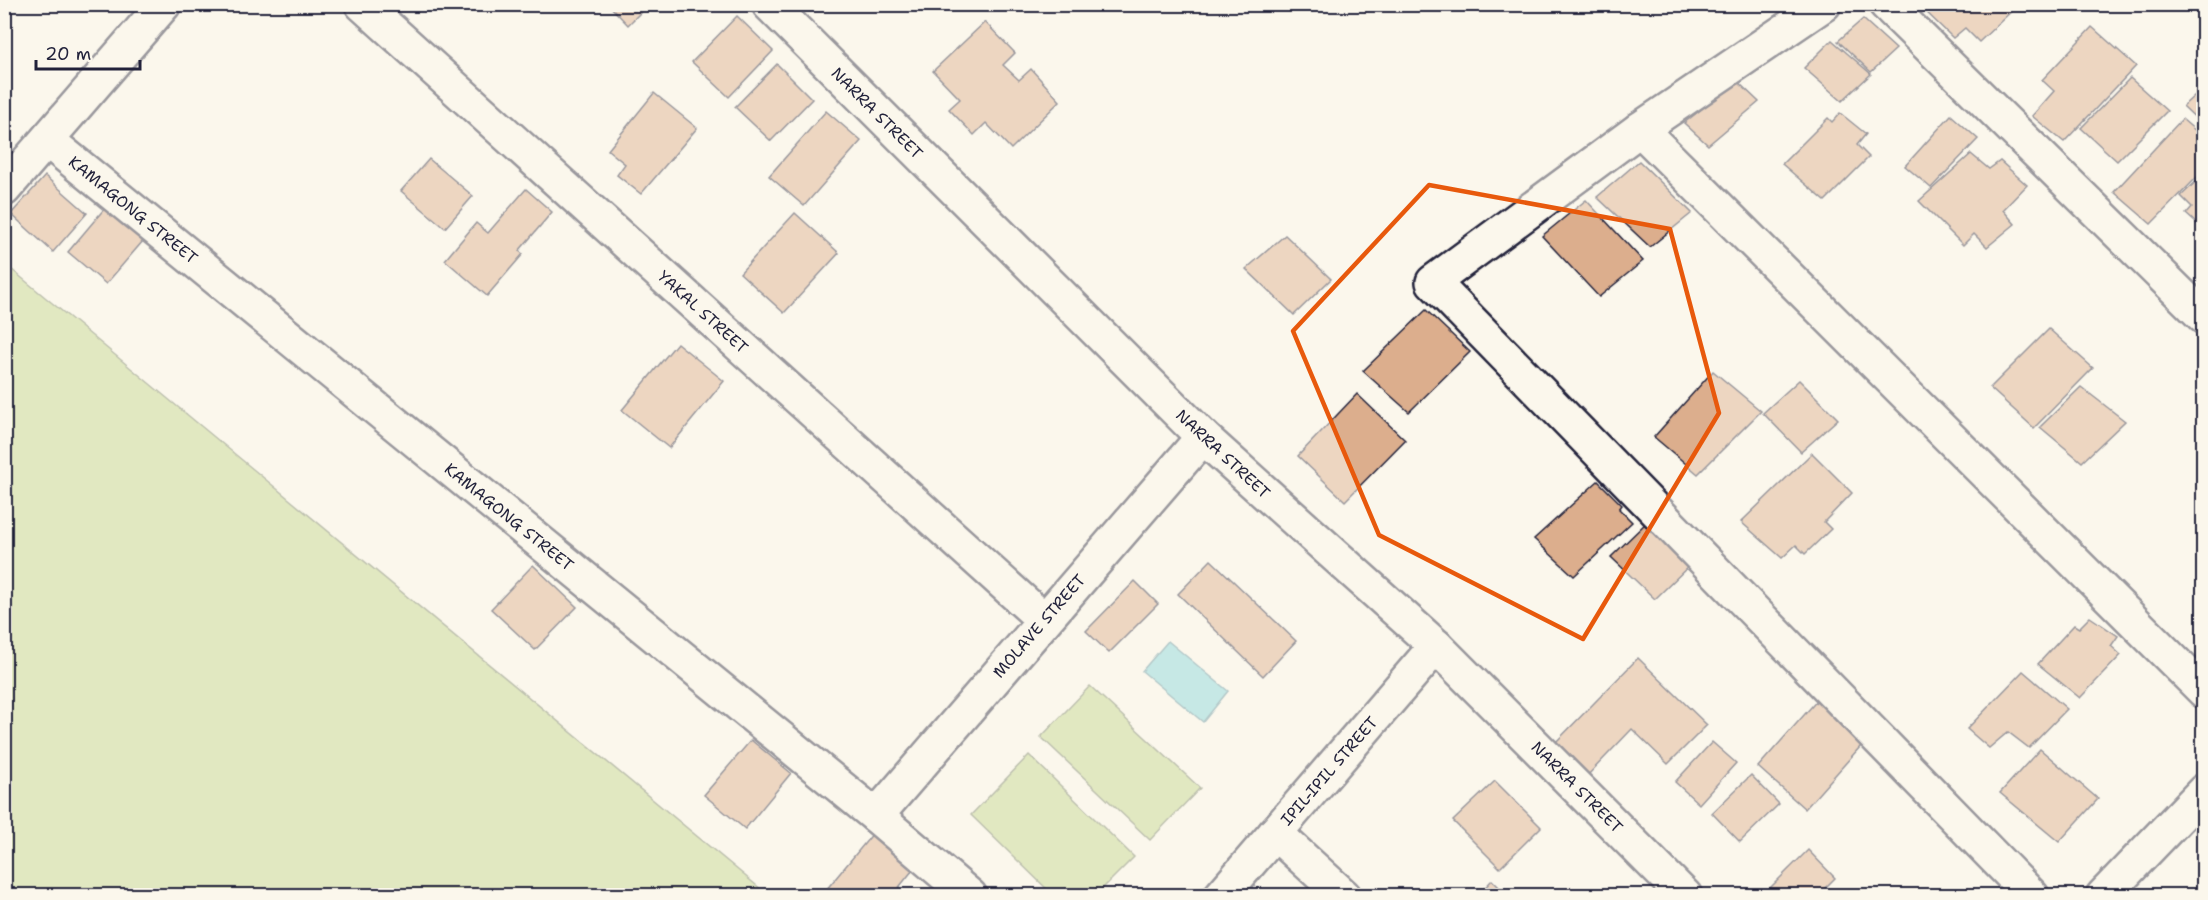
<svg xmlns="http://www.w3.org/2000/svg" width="2208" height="900" font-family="'Shantell Sans',sans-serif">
<rect width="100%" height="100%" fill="#fbf7ec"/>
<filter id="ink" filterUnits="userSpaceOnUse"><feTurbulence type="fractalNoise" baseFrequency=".0167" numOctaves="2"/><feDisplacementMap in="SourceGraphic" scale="12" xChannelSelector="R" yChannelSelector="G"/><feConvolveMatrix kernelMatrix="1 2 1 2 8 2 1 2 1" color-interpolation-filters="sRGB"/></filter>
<g filter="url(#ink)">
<g fill="#c2d68c" stroke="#727c64" stroke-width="1.5">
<path d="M5,264L768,895H5Z"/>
<path d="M1090,686L1200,788L1150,840L1041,737Z"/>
<path d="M1029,755L1134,857L1096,895H1053L971,815Z"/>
</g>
<path fill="#85d6dc" stroke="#5d8e9c" stroke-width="1.5" d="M1168,641L1228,691L1203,722L1142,671Z"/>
<g fill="#dcae8d" stroke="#22223b" stroke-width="1.5">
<path d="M608,4H649L628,25Z"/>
<path d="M1918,4H2017L2018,5L1979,42L1965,28L1953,38Z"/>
<path d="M737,16L773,51L729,97L692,62Z"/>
<path d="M1863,19L1896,49L1871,72L1838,41Z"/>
<path d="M985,22L1015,53L1003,65L1019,80L1031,69L1060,101L1011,149L986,123L974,135L949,109L960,99L933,71Z"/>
<path d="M2092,27L2136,66L2064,142L2032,116L2054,91L2042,80Z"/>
<path d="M1832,40L1871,74L1842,101L1804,68Z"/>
<path d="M777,64L812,99L771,141L735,107Z"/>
<path d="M2130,78L2167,111L2117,161L2081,128Z"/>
<path d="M1737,81L1759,102L1708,145L1684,123Z"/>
<path d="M2204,87V126L2183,106Z"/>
<path d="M654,93L697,128L641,194L617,175L625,164L608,150Z"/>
<path d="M826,111L861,141L804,206L769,176Z"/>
<path d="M1840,113L1866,134L1857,145L1869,157L1825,201L1782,164L1828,118L1832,122Z"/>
<path d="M1951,115L1978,139L1931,188L1905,166Z"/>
<path d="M2182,119L2204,138V170L2151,224L2114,192Z"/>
<path d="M1971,154L1989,169L2000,161L2027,185L2003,210L2015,224L1987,247L1974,234L1963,245L1919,201Z"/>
<path d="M429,159L473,196L445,228L401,191Z"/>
<path d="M1639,161L1692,213L1650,247L1597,197Z"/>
<path d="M2204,174V230L2186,214L2192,207L2181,196Z"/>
<path d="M45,176L87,213L53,252L11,214Z"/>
<path d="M526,189L552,212L519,251L523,254L487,296L445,260L476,223L488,233Z"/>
<path d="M1586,200L1643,261L1599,297L1542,236Z"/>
<path d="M110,202L149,234L106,284L68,252Z"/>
<path d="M795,213L839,253L784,313L740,273Z"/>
<path d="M1285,235L1331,279L1294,315L1246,269Z"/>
<path d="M1426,310L1470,352L1409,412L1363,371Z"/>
<path d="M2049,329L2093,368L2034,428L1990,388Z"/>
<path d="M677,343L724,381L669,448L622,410Z"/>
<path d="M1713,371L1761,411L1698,474L1654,437Z"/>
<path d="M1799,380L1838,419L1801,452L1763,413Z"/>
<path d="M2081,387L2125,421L2082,462L2040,427Z"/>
<path d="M1357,394L1405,440L1345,501L1298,456Z"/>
<path d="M1812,453L1852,493L1824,522L1831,529L1805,554L1796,545L1782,558L1741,522Z"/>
<path d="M1598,481L1622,505L1619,509L1632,522L1574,576L1534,539Z"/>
<path d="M1649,520L1695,560L1655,599L1611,557Z"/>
<path d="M1211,560L1296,641L1263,676L1178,594Z"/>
<path d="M533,565L577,607L535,650L491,609Z"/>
<path d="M1135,581L1158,604L1109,653L1086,631Z"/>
<path d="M2090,617L2118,636L2111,646L2121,655L2080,698L2038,664L2074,625L2079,628Z"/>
<path d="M1638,658L1707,725L1668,764L1632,729L1586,777L1553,745Z"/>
<path d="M2023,671L2067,709L2029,748L2008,732L1989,748L1967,729Z"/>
<path d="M1820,697L1868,738L1805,809L1758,767Z"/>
<path d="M751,740L791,773L745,829L704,795Z"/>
<path d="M1712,742L1736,763L1699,804L1675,782Z"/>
<path d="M2040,749L2098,799L2059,842L2000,793Z"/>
<path d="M1751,775L1779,804L1740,842L1712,813Z"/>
<path d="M1495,781L1541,827L1500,868L1453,821Z"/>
<path d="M874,832L916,866L892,896H833L826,890Z"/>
<path d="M1808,850L1835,878L1817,896H1762Z"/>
<path d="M1492,880L1508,896H1477Z"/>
</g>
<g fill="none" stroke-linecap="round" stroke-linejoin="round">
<g stroke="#22223b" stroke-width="38">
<g id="minor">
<path d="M362,4L1044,620"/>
<path d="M769,4L1203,437L1436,646L1685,896"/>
<path d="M1824,4L1640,129L1433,282L2032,896"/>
<path d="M1886,4L2204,317"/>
<path d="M1640,129L2204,691"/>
<path d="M47,140L876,816L970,896"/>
<path d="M4,189L164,4"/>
<path d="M876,816L1203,437"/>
<path d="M1275,833L1344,896"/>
<path d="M1221,896L1436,646"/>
<path d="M2103,896L2204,791"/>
</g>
</g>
<use href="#minor" stroke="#fbf7ec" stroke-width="33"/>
</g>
</g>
<path d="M0 0H2208V900H0ZM1429,185L1670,229L1719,413L1583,639L1379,535L1293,331Z" fill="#fbf7ec" fill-opacity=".55" fill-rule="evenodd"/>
<path fill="none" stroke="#e8590c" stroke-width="4.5" stroke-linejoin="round" d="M1429,185L1670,229L1719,413L1583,639L1379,535L1293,331Z"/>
<g text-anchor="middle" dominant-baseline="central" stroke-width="4.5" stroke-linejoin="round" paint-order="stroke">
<g font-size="16" fill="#22223b" stroke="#fbf7ec">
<text transform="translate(877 113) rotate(45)">NARRA STREET</text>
<text transform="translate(133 210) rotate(39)">KAMAGONG STREET</text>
<text transform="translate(703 312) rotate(42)">YAKAL STREET</text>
<text transform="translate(1223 454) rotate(43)">NARRA STREET</text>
<text transform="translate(509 517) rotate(39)">KAMAGONG STREET</text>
<text transform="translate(1039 626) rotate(-49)">MOLAVE STREET</text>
<text transform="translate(1329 771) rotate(-49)">IPIL-IPIL STREET</text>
<text transform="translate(1577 787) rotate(45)">NARRA STREET</text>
</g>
</g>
<rect width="2208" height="900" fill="none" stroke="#fbf7ec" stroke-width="24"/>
<rect x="12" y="12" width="2184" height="876" fill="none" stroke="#22223b" stroke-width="2" filter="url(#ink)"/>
<path d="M36 60v9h104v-9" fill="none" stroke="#22223b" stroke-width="3"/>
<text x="45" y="60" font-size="18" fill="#22223b" stroke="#fbf7ec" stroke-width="4.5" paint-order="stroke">20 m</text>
</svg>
